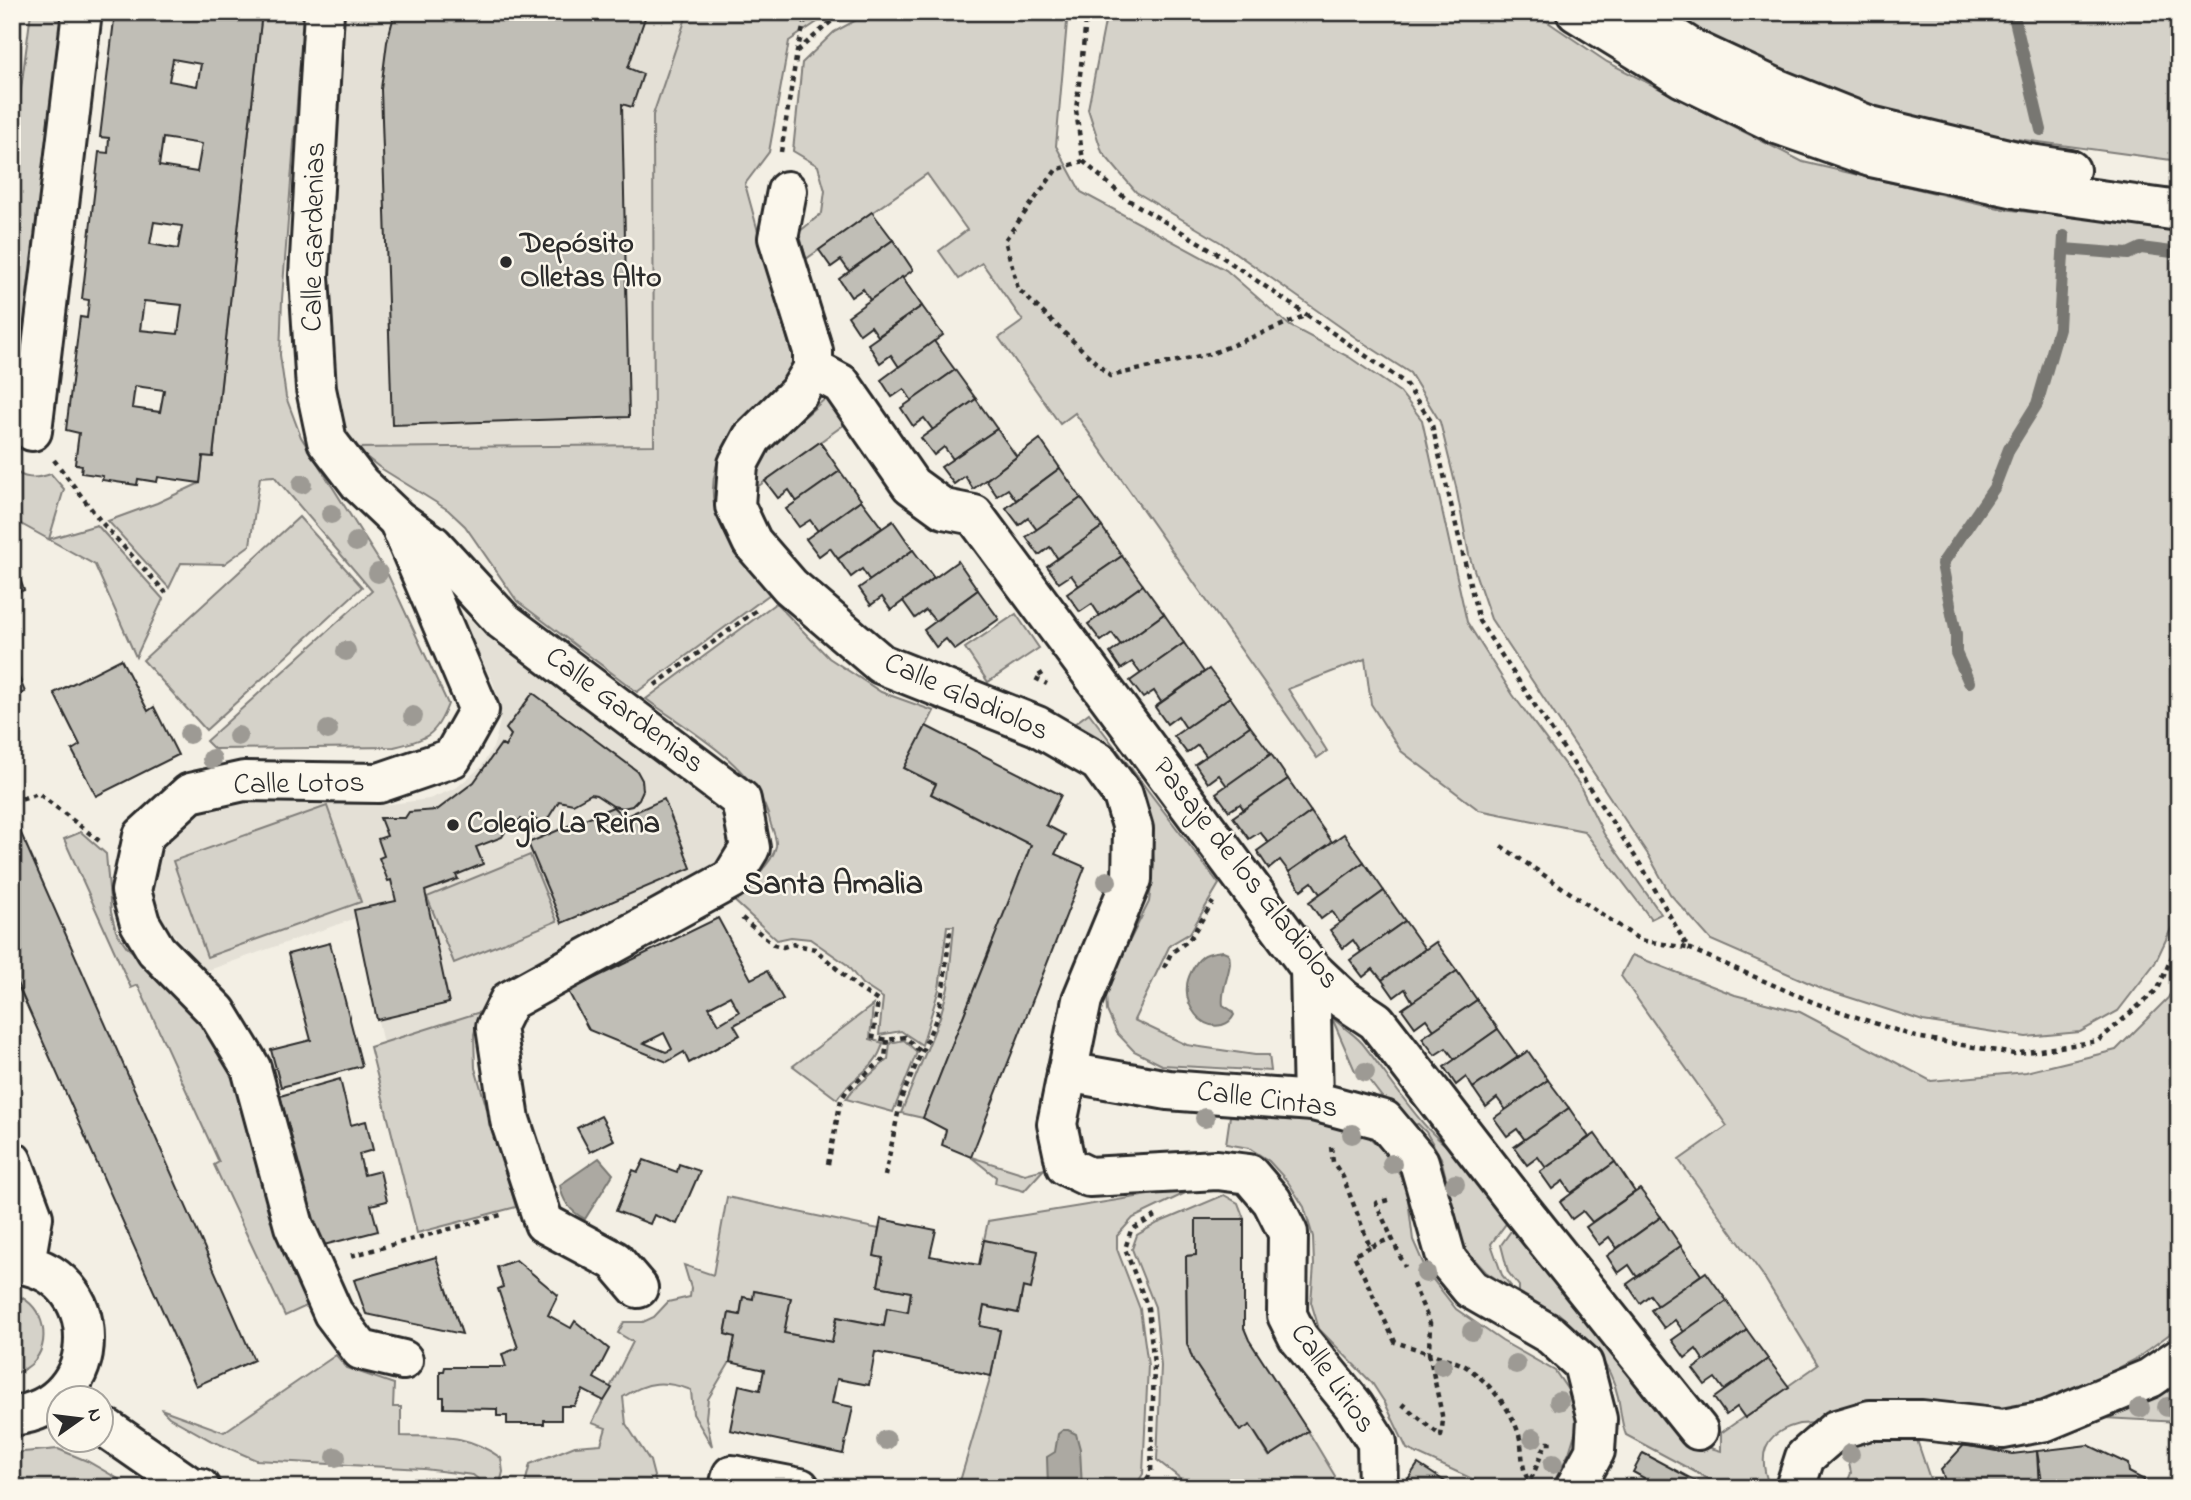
<svg xmlns="http://www.w3.org/2000/svg" width="2191" height="1500" font-family="'Indie Flower',sans-serif">
<rect width="100%" height="100%" fill="#f3efe4"/>
<filter id="ink" filterUnits="userSpaceOnUse"><feTurbulence type="fractalNoise" baseFrequency=".0143" numOctaves="2"/><feDisplacementMap in="SourceGraphic" scale="14" xChannelSelector="R" yChannelSelector="G"/><feConvolveMatrix kernelMatrix="1 2 1 2 8 2 1 2 1" color-interpolation-filters="sRGB"/></filter>
<g filter="url(#ink)">
<g fill="#e4e0d6">
<path d="M344,12H688L653,115L654,445L355,448L341,430L328,324Z"/>
<path d="M457,610L716,800L726,812L731,844L722,862L707,876L515,973L491,993L480,1012L383,1044L356,918L206,971L167,927L155,907L150,883L160,843L193,811L262,797L383,805L429,799L456,788L480,768L493,748L496,738L500,721L499,701L493,682Z"/>
</g>
<g fill="#d5d2c9" stroke="#807e7a" stroke-width="2">
<path d="M31,12H68L26,394L12,406V159Z"/>
<path d="M262,12H304L282,299L280,355L286,397L301,437L388,575L448,704C436,736 427,739 394,747L214,749L206,741L372,591L274,476L260,477L250,545L224,564L181,563L169,588L108,521L157,503L200,483L203,456L213,457Z"/>
<path d="M688,12H832L789,41L769,152L745,184L793,359C787,382 771,393 755,410C746,420 733,430 727,442C690,507 732,546 770,594L637,692L517,601L465,526L448,510L379,467L355,448L654,445L653,115Z"/>
<path d="M871,12H1061L1067,22L1056,146L1081,192L1226,270L1290,326L1349,357L1400,392L1422,420L1467,622L1513,695L1579,784L1604,834L1661,914L1651,919L1584,831L1479,810L1401,751L1371,704L1365,659L1288,689L1327,751L1317,758L1075,413L1060,424L999,338L1023,321L982,263L959,279L939,251L967,230L927,174L806,259L799,232L822,213L825,191L818,166L793,151L802,63L834,32Z"/>
<path d="M1103,12H1533L1607,62L1803,162L2003,209L2179,229V912L2155,963L2118,1011L2080,1032L2026,1037L1923,1021L1823,989L1711,940L1670,894L1649,856L1491,619L1469,555L1456,487L1440,422L1410,373L1359,340L1220,242L1136,192L1102,152L1088,109L1105,22Z"/>
<path d="M1656,12H2179V21L2173,34L2179,42V161L2002,137L1897,113L1772,72Z"/>
<path d="M826,398L845,424L753,490L763,456L779,439Z"/>
<path d="M12,468C23,480 36,479 51,474L64,489L49,539L97,525L163,599L136,657L95,565L12,519Z"/>
<path d="M299,517L362,587L206,730L143,660Z"/>
<path d="M776,603L829,658L881,692L934,711L905,768L936,784L931,794L1031,845L923,1118L901,1113L940,1017L948,988L954,926H947L939,989L922,1045L901,1031L879,1035L883,998L862,984L846,964L810,939L791,937L777,940L729,896C745,885 772,867 776,846C777,840 773,830 771,825C759,767 692,733 646,699Z"/>
<path d="M1016,614L1039,648L988,682L965,648Z"/>
<path d="M1089,713L1219,884L1190,933L1170,945L1134,1020L1187,1045L1255,1055H1269L1271,1071L1162,1065L1134,1051L1117,1033L1107,1011L1106,994L1111,978L1149,902L1154,864L1151,828L1104,748L1074,724Z"/>
<path d="M327,806L361,902L207,957L173,861Z"/>
<path d="M81,832L106,854L111,912L116,931L127,947L182,995L227,1056L311,1304L285,1316L214,1165L219,1162L138,985L131,988L64,839Z"/>
<path d="M530,855L557,921L454,963L427,897Z"/>
<path d="M1632,955L1735,995L1800,1012L1931,1081L2026,1072L2116,1050L2168,998L2179,977V1327L2136,1359L2105,1375L2016,1411L1799,1424C1763,1433 1757,1455 1770,1488H1714L1716,1483L1626,1435C1621,1423 1621,1411 1618,1397C1611,1362 1584,1335 1558,1313L1555,1315L1519,1294V1286L1508,1272L1501,1245L1516,1224L1682,1440L1721,1451V1433L1818,1365L1762,1274L1679,1160L1727,1126L1621,976Z"/>
<path d="M873,1005L870,1039L883,1043C876,1071 851,1076 837,1099L793,1066Z"/>
<path d="M480,1012L474,1034L475,1068L516,1207L417,1233L370,1047Z"/>
<path d="M1332,1018C1342,1026 1354,1034 1362,1043C1387,1073 1428,1143 1463,1155L1511,1217L1491,1244L1502,1275L1511,1286V1289L1486,1272L1463,1247L1441,1158L1426,1132L1418,1124L1415,1125L1397,1108L1385,1101L1365,1075L1355,1071Z"/>
<path d="M904,1040L917,1052L893,1112L846,1099L852,1091L888,1059L890,1043Z"/>
<path d="M1230,1116L1336,1123L1366,1134L1393,1160L1407,1191L1413,1240L1427,1272L1456,1309L1502,1341L1555,1371L1572,1396L1577,1427L1569,1453L1551,1488H1492L1407,1449L1385,1403L1372,1383L1319,1329L1311,1302L1314,1265L1313,1237L1304,1207L1288,1182L1269,1161L1249,1148L1226,1144Z"/>
<path d="M971,1157L1025,1174L1044,1169L1024,1191L995,1183L996,1177Z"/>
<path d="M1198,1187L1133,1218L1117,1236V1249L1140,1309L1148,1365L1143,1474L1134,1488H958L991,1376L1000,1330L980,1326L984,1306L1018,1313L1023,1287L1031,1288L1038,1251L984,1240L988,1221Z"/>
<path d="M1224,1195L1238,1203L1244,1219L1196,1255L1186,1256L1187,1343L1193,1360L1239,1430L1250,1425L1269,1456L1308,1431L1335,1476L1328,1488H1175L1181,1479L1157,1460L1161,1366L1155,1307L1132,1249L1137,1235L1158,1223Z"/>
<path d="M727,1197L879,1229L875,1256L883,1258L878,1286L911,1292L908,1312L887,1308L884,1326L837,1317L832,1342L784,1333L790,1299L755,1291L753,1299L743,1297L740,1315L729,1314L725,1334L735,1337L730,1362L708,1399L706,1418L712,1446L693,1414L691,1390C664,1380 648,1381 623,1397L626,1424L650,1461L657,1488H524L530,1464L575,1446L601,1444L606,1428L592,1423L633,1342L618,1333L624,1322H643L654,1317L668,1302L690,1297L691,1288L684,1265L713,1275Z"/>
<path d="M12,1294C41,1300 53,1338 35,1360C29,1368 21,1371 12,1375Z"/>
<path d="M336,1355L347,1368L394,1384L393,1407H401V1436C442,1437 466,1433 501,1458L503,1472L499,1487L489,1488L473,1475L424,1469L256,1460L210,1440L169,1417L161,1409L224,1432Z"/>
<path d="M2179,1381V1422L2103,1418Z"/>
<path d="M1876,1427L1916,1437L1933,1488H1845L1851,1473L1845,1444Z"/>
<path d="M58,1449L87,1461L134,1488H12V1453Z"/>
</g>
<g fill="#aca9a2" stroke="#787772" stroke-width="2">
<path d="M1223,951L1228,953C1235,967 1220,986 1223,1005L1232,1011L1234,1015C1231,1021 1228,1023 1222,1025C1200,1030 1185,1005 1187,986C1187,978 1195,962 1202,957C1207,952 1216,952 1223,951Z"/>
<path d="M599,1158L613,1174L585,1219C571,1212 562,1201 560,1185Z"/>
<path d="M1068,1430L1076,1434L1080,1449L1082,1488H1048L1047,1457L1055,1452L1058,1434L1063,1430Z"/>
</g>
<g fill="none" stroke-linecap="round" stroke-linejoin="round">
<g stroke="#787772" stroke-width="12">
<path d="M2013,12L2041,130"/>
<path d="M2172,12L2179,21"/>
<path d="M2064,249L2128,254L2141,248L2172,252L2179,250"/>
<path d="M1969,682L1956,653V634L1942,564L1994,488L2009,449L2037,404L2059,328L2064,236"/>
</g>
</g>
<g fill="#c0beb6" stroke="#2b2b2b" stroke-width="2" fill-rule="evenodd">
<path d="M115,12H262L213,457L203,456L200,483L158,477L157,482L138,479L137,485L102,480L103,476L81,473L82,465L75,464L79,433L66,430L80,317L87,318L89,300L82,299L99,152L108,153L109,138L100,137ZM173,59L201,64L197,86L169,81ZM163,138L202,144L197,172L159,166ZM154,222L182,226L178,249L150,244ZM144,301L182,305L178,334L140,330ZM135,386L164,390L160,412L132,408Z"/>
<path d="M395,12H647L628,68L643,74L632,107L622,104L629,417L392,425L381,89L387,42Z"/>
<path d="M872,212L893,240L849,271L841,260L831,267L819,250Z"/>
<path d="M893,240L913,270L870,300L863,289L851,297L839,279Z"/>
<path d="M902,277L922,306L878,336L871,326L860,334L848,316Z"/>
<path d="M922,306L943,335L899,367L891,355L880,363L868,344Z"/>
<path d="M934,341L955,370L912,401L904,389L892,397L881,380Z"/>
<path d="M955,370L976,399L933,430L924,418L913,426L901,408Z"/>
<path d="M976,399L997,429L953,459L944,447L934,455L921,438Z"/>
<path d="M997,429L1017,457L973,489L965,476L954,484L941,467Z"/>
<path d="M1040,439L1060,468L1016,500L1008,489L997,496L986,480Z"/>
<path d="M820,442L840,471L797,502L789,490L778,498L765,481Z"/>
<path d="M1060,468L1081,498L1037,530L1028,518L1019,525L1006,508Z"/>
<path d="M840,471L861,500L818,531L810,520L799,527L786,509Z"/>
<path d="M1081,498L1102,527L1058,559L1050,547L1039,555L1026,537Z"/>
<path d="M861,500L882,528L838,559L830,548L819,556L806,539Z"/>
<path d="M893,521L913,550L870,581L862,569L851,577L838,559Z"/>
<path d="M1102,527L1122,556L1079,586L1071,575L1059,583L1047,566Z"/>
<path d="M913,550L934,578L891,610L882,597L871,605L859,588Z"/>
<path d="M12,556L24,590L12,594Z"/>
<path d="M1122,556L1143,585L1100,616L1092,604L1080,612L1067,594Z"/>
<path d="M958,561L978,590L935,621L926,610L915,618L903,601Z"/>
<path d="M1143,585L1164,614L1121,645L1112,633L1101,641L1088,624Z"/>
<path d="M978,590L999,619L955,650L946,639L936,647L924,630Z"/>
<path d="M1164,614L1184,643L1141,674L1132,662L1121,669L1110,653Z"/>
<path d="M1184,643L1204,672L1161,702L1154,691L1143,698L1130,681Z"/>
<path d="M121,659L148,711L154,707L178,755L96,796L72,750L80,745L54,693Z"/>
<path d="M12,661L25,692L12,697Z"/>
<path d="M1209,669L1230,697L1186,728L1178,716L1167,724L1155,707Z"/>
<path d="M533,693L637,771L642,780L643,790L639,799L632,806L623,808L613,806L596,795L591,794L573,804L559,801L547,820L541,823L535,819L529,827L521,819L508,827L502,837L476,847L483,864L456,875L458,879L425,891L449,1003L377,1020L354,910L396,901L391,880L388,881L379,858L384,856L378,839L387,836L380,818H405L409,812L437,810L474,782L501,744L505,747L511,735L506,729Z"/>
<path d="M1230,697L1250,726L1207,757L1198,745L1187,753L1174,736Z"/>
<path d="M926,726L1061,795L1046,825L1065,835L1055,854L1085,867L971,1157L942,1145L946,1130L923,1118L1031,845L931,794L936,784L904,768Z"/>
<path d="M1250,726L1271,754L1227,786L1219,775L1208,783L1195,764Z"/>
<path d="M1271,754L1288,779L1244,810L1240,804L1229,811L1216,793Z"/>
<path d="M1288,779L1311,812L1269,843L1260,832L1249,839L1233,817Z"/>
<path d="M664,799L691,868L562,923L528,843L613,807L624,817Z"/>
<path d="M1311,812L1332,842L1289,872L1280,860L1269,869L1257,851Z"/>
<path d="M16,822L254,1360L196,1386L12,972V824Z"/>
<path d="M1344,834L1364,862L1320,894L1312,882L1301,890L1289,872Z"/>
<path d="M1364,862L1384,891L1340,923L1332,911L1321,919L1309,902Z"/>
<path d="M1384,891L1405,921L1361,952L1353,940L1343,948L1330,930Z"/>
<path d="M718,918L751,979L767,971L783,999L734,1025L740,1035L689,1063L684,1052L667,1062L589,1030L568,991ZM730,996L739,1012L719,1024L709,1007ZM664,1033L672,1049L671,1050L666,1052L644,1043Z"/>
<path d="M1405,921L1425,949L1382,980L1373,969L1363,977L1350,960Z"/>
<path d="M1436,942L1457,971L1413,1002L1405,989L1394,997L1382,980Z"/>
<path d="M330,943L362,1066L281,1087L271,1050L311,1040L288,954Z"/>
<path d="M1457,971L1477,1000L1434,1030L1426,1019L1415,1027L1402,1009Z"/>
<path d="M1477,1000L1498,1029L1455,1060L1446,1048L1435,1055L1422,1038Z"/>
<path d="M1498,1029L1518,1057L1473,1088L1466,1077L1456,1085L1444,1067Z"/>
<path d="M1528,1051L1548,1080L1506,1110L1497,1098L1486,1107L1473,1088Z"/>
<path d="M340,1079L351,1125L366,1121L373,1150L359,1154L364,1175L380,1171L387,1201L371,1205L378,1231L320,1246L312,1214L301,1216L280,1138L291,1135L280,1096Z"/>
<path d="M1548,1080L1569,1108L1525,1140L1517,1129L1507,1136L1494,1118Z"/>
<path d="M1569,1108L1589,1137L1546,1168L1538,1157L1527,1165L1514,1147Z"/>
<path d="M601,1116L614,1140L590,1152L577,1128Z"/>
<path d="M1595,1134L1615,1162L1571,1193L1563,1181L1552,1189L1540,1172Z"/>
<path d="M644,1160L677,1172L679,1164L700,1171L677,1224L654,1215L650,1224L616,1211L633,1170L638,1172Z"/>
<path d="M1615,1162L1635,1192L1592,1222L1583,1211L1572,1219L1560,1202Z"/>
<path d="M1640,1189L1661,1217L1617,1248L1609,1237L1599,1245L1586,1227Z"/>
<path d="M1661,1217L1681,1246L1637,1277L1629,1265L1618,1273L1607,1256Z"/>
<path d="M881,1219L936,1230L930,1256L979,1265L984,1240L1038,1251L1031,1289L1023,1287L1018,1313L984,1306L980,1326L1000,1330L991,1376L875,1352L869,1385L837,1379L832,1403L853,1407L843,1454L730,1430L739,1385L760,1390L764,1370L730,1362L735,1337L725,1334L729,1313L740,1315L743,1297L753,1299L754,1291L791,1298L784,1333L832,1342L837,1317L884,1326L887,1308L908,1312L911,1292L878,1286L883,1258L874,1256Z"/>
<path d="M1196,1219H1244V1328L1249,1340L1308,1431L1270,1456L1250,1425L1240,1431L1193,1360L1187,1343L1186,1256L1196,1255Z"/>
<path d="M1681,1246L1701,1275L1658,1306L1650,1295L1640,1303L1627,1284Z"/>
<path d="M436,1257L462,1334L366,1314L354,1280Z"/>
<path d="M516,1260L558,1295L548,1315L571,1328L575,1321L609,1349L594,1378L612,1388L604,1401L583,1390L574,1406H561V1420H544V1424H507V1416H497V1409L444,1408V1397H440V1371H444L445,1367H506L502,1354L518,1348L498,1289L503,1287L497,1267Z"/>
<path d="M1706,1272L1727,1301L1684,1332L1675,1320L1664,1328L1651,1310Z"/>
<path d="M1727,1301L1747,1330L1704,1361L1696,1349L1685,1358L1672,1340Z"/>
<path d="M1747,1330L1768,1359L1724,1390L1715,1378L1705,1385L1693,1369Z"/>
<path d="M1768,1359L1789,1387L1745,1418L1737,1407L1726,1415L1714,1398Z"/>
<path d="M1964,1445L2012,1454L2037,1451L2039,1488H1948L1941,1470Z"/>
<path d="M2088,1445L2128,1464L2129,1472L2144,1480L2145,1488H2043L2037,1451Z"/>
<path d="M1643,1453L1701,1484L1699,1488H1639L1644,1478L1633,1472Z"/>
<path d="M1418,1464L1455,1488H1402Z"/>
</g>
<g fill="none" stroke-linecap="round" stroke-linejoin="round">
<g stroke="#2b2b2b" stroke-width="44">
<g id="minor">
<path d="M324,12L309,276L316,389L327,441L360,484L398,520L433,545L502,620L741,800L750,848L731,879L509,1001L496,1027L510,1120L544,1223L615,1261L638,1288"/>
<path d="M787,191L778,238L813,351V369L799,392L752,438L738,464L735,506L752,542L790,586L881,664L1037,726L1099,762L1123,795L1133,829L1132,879L1082,1000L1057,1124L1066,1166L1089,1177L1217,1170L1249,1174L1272,1201L1288,1233L1287,1315L1298,1337L1354,1406L1377,1442L1378,1488"/>
<path d="M813,369L841,384L911,485L944,509L974,515L1310,968L1343,999L1376,1021L1522,1210L1698,1430"/>
<path d="M32,431L82,12"/>
<path d="M399,522L479,710L452,758L379,783L244,781L190,793L143,836L131,891L140,923L156,950L217,1012L251,1068L294,1226L333,1313L361,1350L403,1360"/>
<path d="M1310,968L1313,1101"/>
<path d="M1067,1072L1168,1090L1313,1101L1384,1120L1419,1162L1447,1260L1471,1289L1551,1335L1583,1364L1597,1419L1595,1451L1575,1488"/>
<path d="M12,1161L33,1217L25,1263"/>
<path d="M729,1488L732,1475L800,1488"/>
<path d="M1795,1488L1805,1457L1836,1430L1870,1420H1922L2003,1429L2046,1421L2150,1378L2179,1358"/>
</g>
</g>
<g stroke="#2b2b2b" stroke-width="44">
<g id="major">
<path d="M1576,12L1683,78L1777,124L1871,157L2020,189L2179,211"/>
<path d="M1634,12L1692,49L1780,90L1870,126L2024,163L2070,170"/>
<path d="M12,1263C108,1269 108,1407 12,1416"/>
<path d="M102,1427L109,1430L191,1487L200,1488"/>
</g>
</g>
<g stroke="#2b2b2b" stroke-width="4.5" stroke-dasharray="5 5" stroke-linecap="butt">
<path d="M1082,12L1086,21L1076,110L1083,161L1056,170L1005,240L1018,289L1110,376L1213,353L1307,315L1405,383L1431,421L1479,621L1644,870L1688,948L1815,1003L1916,1037L2014,1054L2098,1041L2158,989L2179,940"/>
<path d="M797,51L833,20L848,12"/>
<path d="M781,152L797,52L807,12"/>
<path d="M1083,161L1125,198L1212,250L1307,315"/>
<path d="M54,460L102,523L166,593"/>
<path d="M1043,673L1035,678L1047,684"/>
<path d="M655,685L758,609"/>
<path d="M12,802L38,793L102,843"/>
<path d="M1501,846L1640,940L1687,948"/>
<path d="M742,918L774,945L783,947L792,944L815,949L858,988L878,1001L873,1037L887,1040L905,1037L921,1052"/>
<path d="M1164,968L1171,953L1189,940L1213,902"/>
<path d="M1331,1147L1333,1162L1343,1177L1370,1247L1392,1238"/>
<path d="M828,1164L841,1100L847,1090L885,1058L887,1040"/>
<path d="M885,1176L901,1099L937,1017L943,989L950,931"/>
<path d="M1388,1200L1376,1203L1405,1267"/>
<path d="M1370,1247L1354,1255L1395,1342L1429,1353L1443,1420L1441,1436L1402,1404"/>
<path d="M351,1256L501,1215"/>
<path d="M1413,1284L1430,1323L1429,1353C1440,1357 1454,1360 1465,1366C1488,1381 1514,1411 1520,1439C1523,1452 1521,1470 1529,1481L1533,1475L1546,1443H1556"/>
<path d="M1141,1488L1151,1473L1154,1365L1148,1308L1125,1249L1131,1230L1157,1215"/>
</g>
<use href="#minor" stroke="#fbf7ec" stroke-width="38"/>
<use href="#major" stroke="#fbf7ec" stroke-width="38"/>
</g>
<g fill="#9d9a94">
<circle cx="302" cy="484" r="10"/>
<circle cx="331" cy="514" r="10"/>
<circle cx="356" cy="542" r="10"/>
<circle cx="378" cy="573" r="10"/>
<circle cx="346" cy="651" r="10"/>
<circle cx="413" cy="716" r="10"/>
<circle cx="328" cy="730" r="10"/>
<circle cx="189" cy="734" r="10"/>
<circle cx="238" cy="736" r="10"/>
<circle cx="212" cy="759" r="10"/>
<circle cx="1107" cy="881" r="10"/>
<circle cx="1365" cy="1072" r="10"/>
<circle cx="1205" cy="1118" r="10"/>
<circle cx="1352" cy="1134" r="10"/>
<circle cx="1392" cy="1164" r="10"/>
<circle cx="1455" cy="1184" r="10"/>
<circle cx="1426" cy="1273" r="10"/>
<circle cx="1472" cy="1331" r="10"/>
<circle cx="1516" cy="1364" r="10"/>
<circle cx="1442" cy="1366" r="10"/>
<circle cx="1559" cy="1401" r="10"/>
<circle cx="2167" cy="1407" r="10"/>
<circle cx="2140" cy="1408" r="10"/>
<circle cx="1533" cy="1438" r="10"/>
<circle cx="886" cy="1440" r="10"/>
<circle cx="1850" cy="1454" r="10"/>
<circle cx="336" cy="1457" r="10"/>
<circle cx="1553" cy="1464" r="10"/>
</g>
</g>
<g fill="#2b2b2b" stroke="#fbf7ec" stroke-width="2.5">
<circle cx="506" cy="262" r="7"/>
<circle cx="453" cy="825" r="7"/>
</g>
<g text-anchor="middle" dominant-baseline="central" stroke-width="5" stroke-linejoin="round" paint-order="stroke">
<g font-size="30" fill="#2b2b2b" stroke="#fbf7ec">
<text transform="translate(315 237) rotate(-89)">Calle Gardenias</text>
<text transform="translate(966 698) rotate(24)">Calle Gladiolos</text>
<text transform="translate(624 711) rotate(37)">Calle Gardenias</text>
<text transform="translate(299 785) rotate(-1)">Calle Lotos</text>
<text transform="translate(1245 874) rotate(52)">Pasaje de los Gladiolos</text>
<text transform="translate(1267 1101) rotate(7)">Calle Cintas</text>
<text transform="translate(1332 1379) rotate(55)">Calle Lirios</text>
</g>
<g font-size="30" font-weight="bold" fill="#2b2b2b" stroke="#fbf7ec" text-anchor="start">
<text x="520" y="245">Depósito<tspan x="520" dy="34">Olletas Alto</tspan></text>
<text x="467" y="825">Colegio La Reina</text>
</g>
<g font-size="32" font-weight="bold" fill="#2b2b2b" stroke="#fbf7ec">
<text x="833" y="885">Santa Amalia</text>
</g>
</g>
<rect width="2191" height="1500" fill="none" stroke="#fbf7ec" stroke-width="42"/>
<rect x="21" y="21" width="2149" height="1458" fill="none" stroke="#2b2b2b" stroke-width="2.5" filter="url(#ink)"/>
<g transform="translate(80 1419) rotate(76)"><circle r="33" fill="#fbf7ec" stroke="#a8a59f" stroke-width="2"/>
<path d="M0-5L12 26L0 18L-12 26Z" fill="#2b2b2b"/>
<text y="-10" font-size="19" font-weight="bold" text-anchor="middle" fill="#2b2b2b">N</text>
</g>
</svg>
